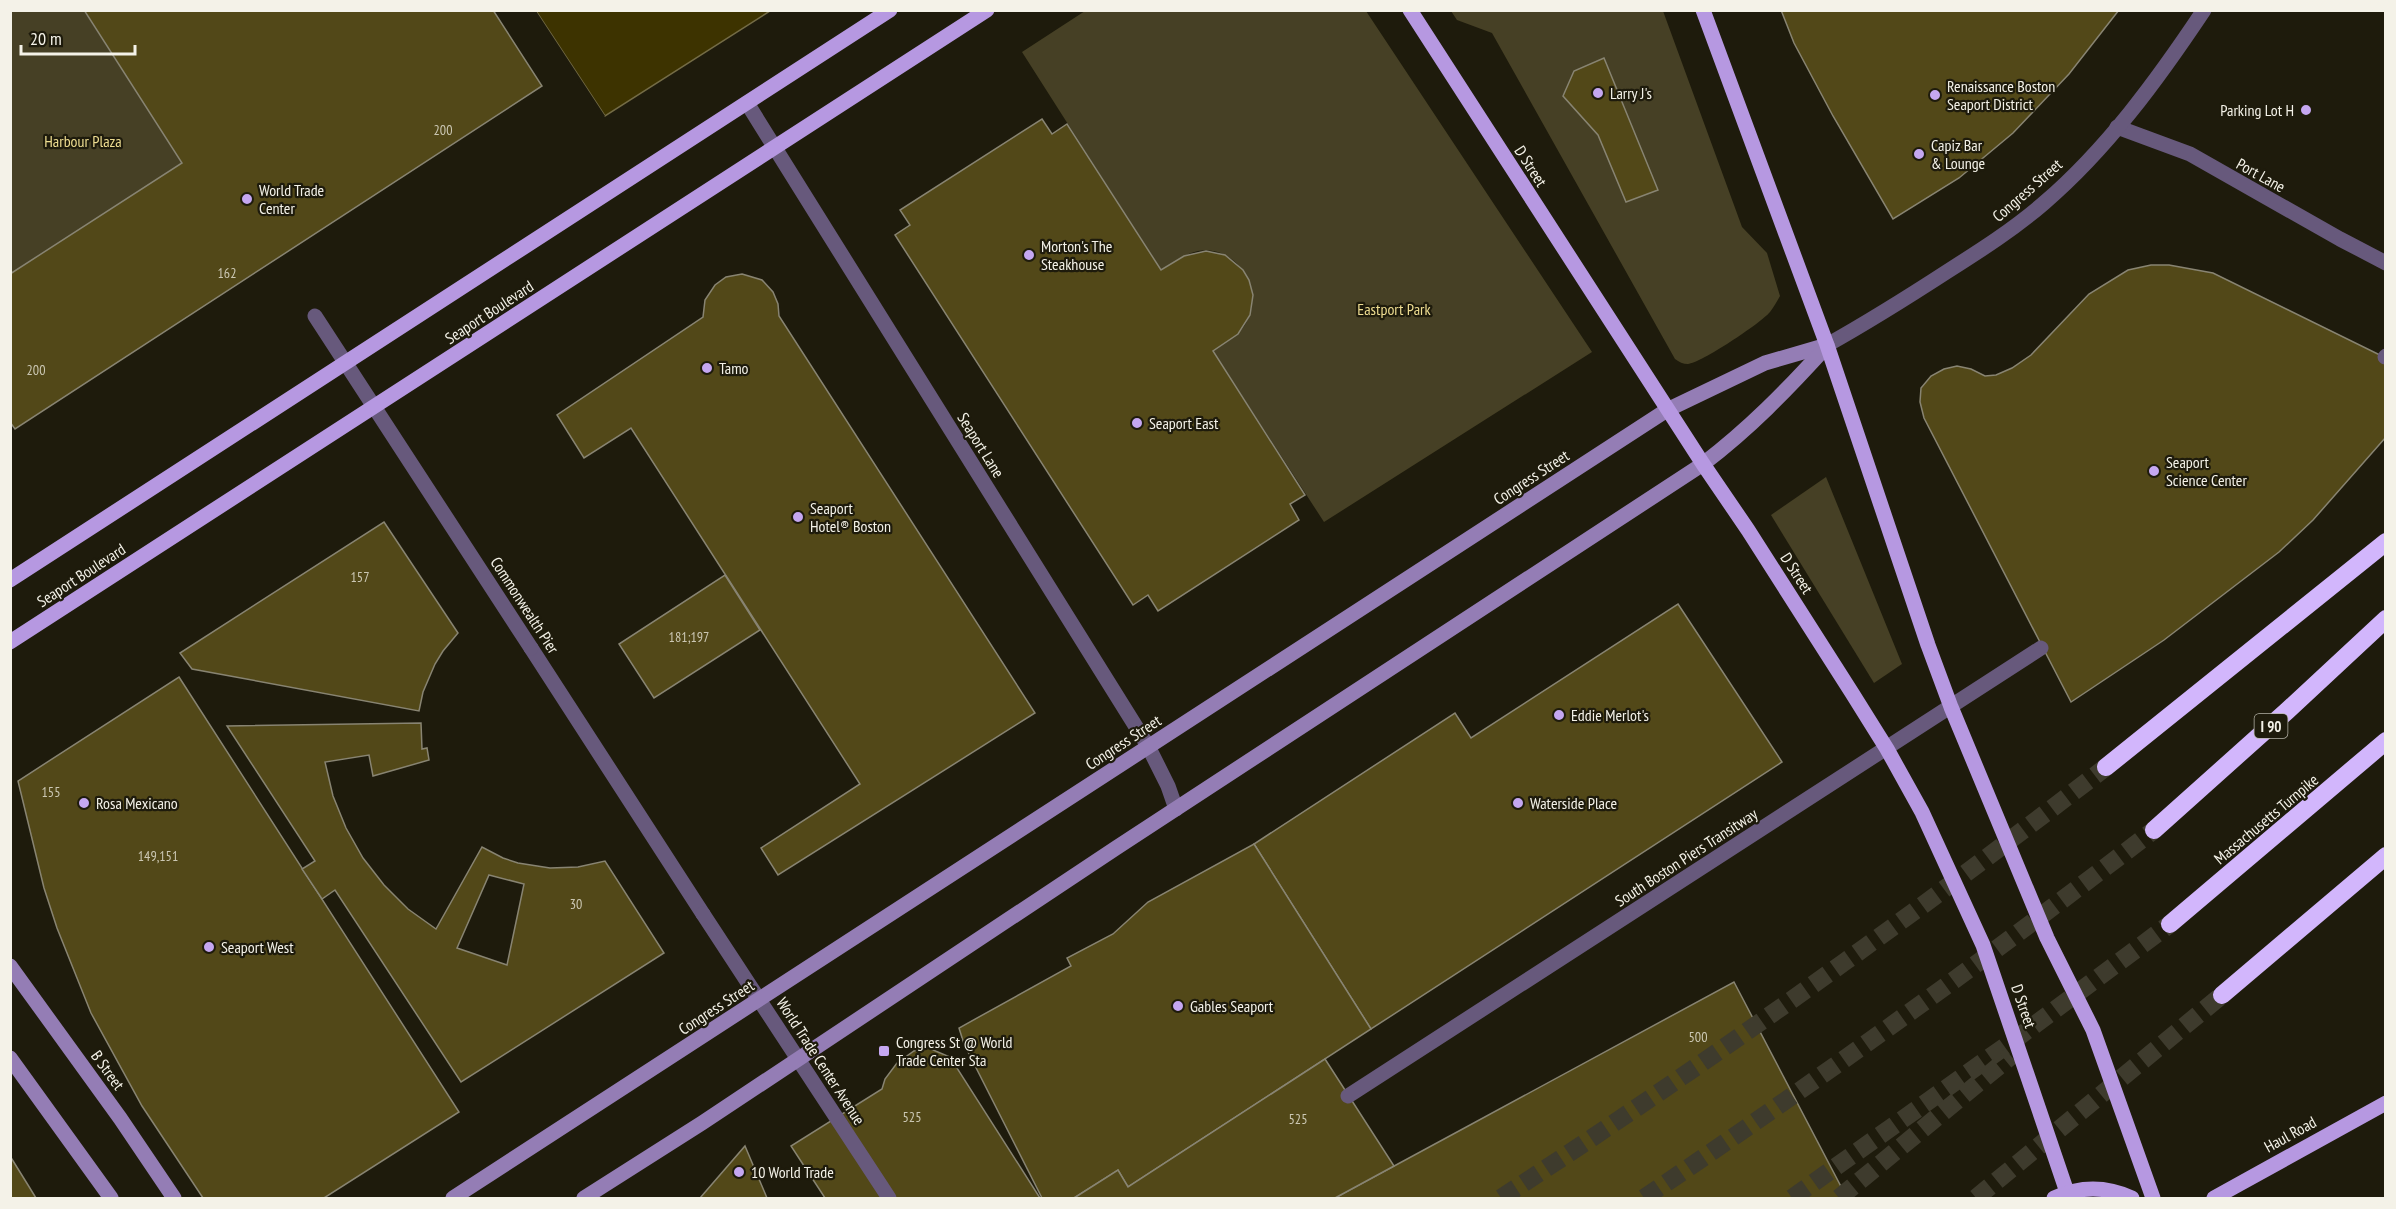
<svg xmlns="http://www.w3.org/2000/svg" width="2396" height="1209" font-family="'PT Sans Narrow',sans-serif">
<rect width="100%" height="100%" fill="#1e1b0c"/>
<g fill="#464025">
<path d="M11,11H84L182,163L11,274Z"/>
<path d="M1085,11H1366L1592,352L1324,522L1213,351C1222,344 1235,338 1242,329C1268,296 1240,244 1198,251C1184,254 1173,263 1161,270L1022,52Z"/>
<path d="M1451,11H1663L1742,227L1767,253L1780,296C1777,301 1774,307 1770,312C1761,323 1701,363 1688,364C1683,364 1679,362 1675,359L1492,33L1457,20Z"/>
<path d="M1826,477L1902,664L1874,683L1771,515Z"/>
</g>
<path fill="#3d3300" stroke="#746c46" stroke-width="1.5" d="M536,11H770L605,116Z"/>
<path fill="#1e1b0c" d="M533,10L536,11L605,116L602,118Z"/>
<g fill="#524818" stroke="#888472" stroke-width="1.5" fill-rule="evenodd">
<path d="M84,10H493L542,86L15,429L10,422V274L182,163Z"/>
<path d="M1781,10H2119L2069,74L2013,133L1959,178L1893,219L1833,116L1794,43Z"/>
<path d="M1604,58L1658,190L1626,202L1598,135L1563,96L1574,71Z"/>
<path d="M1042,119L1052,134L1067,124L1161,270L1184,256L1206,251L1225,255L1243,270L1249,280L1253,295L1250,315L1238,334L1213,351L1305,495L1290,504L1299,520L1158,611L1148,595L1133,605L895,235L910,225L900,210Z"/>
<path d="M2151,265H2169L2213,273L2386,358V437L2313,520L2279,552L2164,640L2071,702L1924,418L1920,402L1921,388L1931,376L1944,369L1957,366L1971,369L1985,376L1996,375L2012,368L2031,355L2089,294L2128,270Z"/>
<path d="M742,274L762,280L773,292L778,304L779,316L1035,713L778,875L761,848L860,784L631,428L584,458L557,415L703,317L705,300L715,285L726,277Z"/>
<path d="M384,522L458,633L443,651L435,664L423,692L419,711L192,669L180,653Z"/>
<path d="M725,575L760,630L654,698L619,644Z"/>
<path d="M1678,604L1782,762L1371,1029L1254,844L1455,713L1471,738Z"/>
<path d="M179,677L459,1112L324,1198H203L142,1106L91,1013L57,928L44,888L18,781Z"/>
<path d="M421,723L422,749L427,748L429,760L373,776L369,755L325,762L333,796L346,828L363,858L384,885L408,909L436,929L482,847L503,858L518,863L550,868L578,867L605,861L664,953L461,1082L335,890L322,899L302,869L315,861L227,726ZM489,875L524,884L507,965L457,948Z"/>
<path d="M1254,844L1371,1029L1128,1187L1118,1170L1074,1198H1042L964,1044L959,1028L1071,966L1067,958L1113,934L1148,902Z"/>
<path d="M1734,982L1847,1198H1335L1470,1125Z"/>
<path d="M926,1047L950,1057L1040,1198H825L791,1146L882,1089L885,1079L897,1063L914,1051Z"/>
<path d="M1325,1059L1394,1166L1335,1198H1074L1118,1170L1128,1187Z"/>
<path d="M745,1146L767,1198H700Z"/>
<path d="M10,1156L28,1185L36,1198H10Z"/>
</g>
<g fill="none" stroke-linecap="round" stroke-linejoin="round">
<g stroke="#3e3b2d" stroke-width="18" stroke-dasharray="18 9" stroke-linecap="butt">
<path d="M1501,1198C1708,1063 1910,918 2106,767"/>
<path d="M1644,1198C1817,1081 1988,958 2154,830"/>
<path d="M1792,1198L2017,1038L2170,924"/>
<path d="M1839,1198L2011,1056"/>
<path d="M1976,1198L2222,995"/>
</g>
<g stroke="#67597c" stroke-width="15">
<path d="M2117,127L2190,154L2340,239L2386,263"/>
<path d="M2385,357L2386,356"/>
<path d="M531,648L703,914"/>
<path d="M1348,1096L2041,648"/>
</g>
<g stroke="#67597c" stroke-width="15">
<path d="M747,103L1148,746L1168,786L1176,809"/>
<path d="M315,316L531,648"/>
<path d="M1827,345C1868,322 1908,297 1948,271C1981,250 2014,229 2044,203C2107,149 2158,79 2204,10"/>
<path d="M703,914L889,1198"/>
</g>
<g stroke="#947db5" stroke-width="15">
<path d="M10,966L120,1118L174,1198"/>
<path d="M10,1058L111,1198"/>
<path d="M453,1198L1667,410L1765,363L1827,345"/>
<path d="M584,1198L702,1123L1116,848L1703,464C1750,428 1786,391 1826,347"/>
</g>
<g stroke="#b698e1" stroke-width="15">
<path d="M1410,10L1703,464L1748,530L1852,693L1887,749L1922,812L1983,945L2069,1198"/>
<path d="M1703,10L1827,345L1928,645L1951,707L2047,938L2093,1030L2153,1198"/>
<path d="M10,580L890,10"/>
<path d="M10,642L987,10"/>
<path d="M2054,1198C2080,1186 2106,1186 2132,1198"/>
<path d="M2214,1198L2386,1103"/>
</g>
<g stroke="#d2b6fc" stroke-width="18">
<path d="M2106,767L2386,542"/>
<path d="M2154,830L2287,711L2386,619"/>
<path d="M2170,924L2386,741"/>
<path d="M2222,995L2386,856"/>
</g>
</g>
<g fill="#c5a7f1" stroke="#1e1b0c" stroke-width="2">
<circle cx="1598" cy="93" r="6"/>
<circle cx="1935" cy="95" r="6"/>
<circle cx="2306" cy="110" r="6"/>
<circle cx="1919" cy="154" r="6"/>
<circle cx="247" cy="199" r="6"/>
<circle cx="1029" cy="255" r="6"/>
<circle cx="707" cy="368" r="6"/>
<circle cx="1137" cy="423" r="6"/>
<circle cx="2154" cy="471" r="6"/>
<circle cx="798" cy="517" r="6"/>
<circle cx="1559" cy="715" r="6"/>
<circle cx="84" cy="803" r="6"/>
<circle cx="1518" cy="803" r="6"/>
<circle cx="209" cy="947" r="6"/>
<circle cx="1178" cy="1006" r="6"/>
<rect x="878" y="1045" width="12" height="12" rx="3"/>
<circle cx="739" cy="1172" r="6"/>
</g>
<g text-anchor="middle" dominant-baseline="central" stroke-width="4.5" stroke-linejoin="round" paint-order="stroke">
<g font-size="14" fill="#ccc8b4">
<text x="443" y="130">200</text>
<text x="227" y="273">162</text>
<text x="36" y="370">200</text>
<text x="360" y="577">157</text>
<text x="689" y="637">181;197</text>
<text x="51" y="792">155</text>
<text x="158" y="856">149,151</text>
<text x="576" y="904">30</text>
<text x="1698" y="1037">500</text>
<text x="912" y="1117">525</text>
<text x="1298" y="1119">525</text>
</g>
<rect fill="#1e1b0c" stroke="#b4b2a6" stroke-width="1.5" x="2254.5" y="714" width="33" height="24" rx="4.5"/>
<g font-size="15" font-weight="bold" fill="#f4f2e8">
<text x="2271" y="726">I 90</text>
</g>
<g font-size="16" fill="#f4f2e8" stroke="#1e1b0c" text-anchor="start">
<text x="1947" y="86">Renaissance Boston<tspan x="1947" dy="18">Seaport District</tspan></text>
<text x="1610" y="93">Larry J's</text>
<text x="2294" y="110" text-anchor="end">Parking Lot H</text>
<text x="1931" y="145">Capiz Bar<tspan x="1931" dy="18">&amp; Lounge</tspan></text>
<text x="259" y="190">World Trade<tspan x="259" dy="18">Center</tspan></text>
<text x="1041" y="246">Morton's The<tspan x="1041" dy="18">Steakhouse</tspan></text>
<text x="719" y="368">Tamo</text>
<text x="1149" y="423">Seaport East</text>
<text x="2166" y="462">Seaport<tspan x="2166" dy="18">Science Center</tspan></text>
<text x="810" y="508">Seaport<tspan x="810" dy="18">Hotel® Boston</tspan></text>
<text x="1571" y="715">Eddie Merlot's</text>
<text x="96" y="803">Rosa Mexicano</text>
<text x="1530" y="803">Waterside Place</text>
<text x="221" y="947">Seaport West</text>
<text x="1190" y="1006">Gables Seaport</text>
<text x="896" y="1042">Congress St @ World<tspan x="896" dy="18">Trade Center Sta</tspan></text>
<text x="751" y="1172">10 World Trade</text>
</g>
<g font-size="16" fill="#eedd91" stroke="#1e1b0c">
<text x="83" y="141">Harbour Plaza</text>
<text x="1394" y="309">Eastport Park</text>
</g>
<g font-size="16" fill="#f4f2e8" stroke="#1e1b0c">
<text transform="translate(1531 166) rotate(57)">D Street</text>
<text transform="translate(2261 175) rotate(29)">Port Lane</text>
<text transform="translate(2027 190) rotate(-41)">Congress Street</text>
<text transform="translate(489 312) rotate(-33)">Seaport Boulevard</text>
<text transform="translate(981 445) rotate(58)">Seaport Lane</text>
<text transform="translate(1531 477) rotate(-33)">Congress Street</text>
<text transform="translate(1797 573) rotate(57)">D Street</text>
<text transform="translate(81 575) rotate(-33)">Seaport Boulevard</text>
<text transform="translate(525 605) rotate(57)">Commonwealth Pier</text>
<text transform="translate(1123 742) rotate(-33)">Congress Street</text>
<text transform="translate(2266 819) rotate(-40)">Massachusetts Turnpike</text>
<text transform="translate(1686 857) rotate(-33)">South Boston Piers Transitway</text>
<text transform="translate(2024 1006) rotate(71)">D Street</text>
<text transform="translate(716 1007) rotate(-33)">Congress Street</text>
<text transform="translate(821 1061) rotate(57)">World Trade Center Avenue</text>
<text transform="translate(108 1070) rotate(54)">B Street</text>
<text transform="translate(2290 1134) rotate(-29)">Haul Road</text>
</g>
</g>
<rect width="2396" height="1209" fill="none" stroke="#f4f2e8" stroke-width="24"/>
<path d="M21 45v9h114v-9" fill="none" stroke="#f4f2e8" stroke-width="3"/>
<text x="30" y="45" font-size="18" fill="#f4f2e8" stroke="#1e1b0c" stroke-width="4.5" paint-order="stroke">20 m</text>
</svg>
